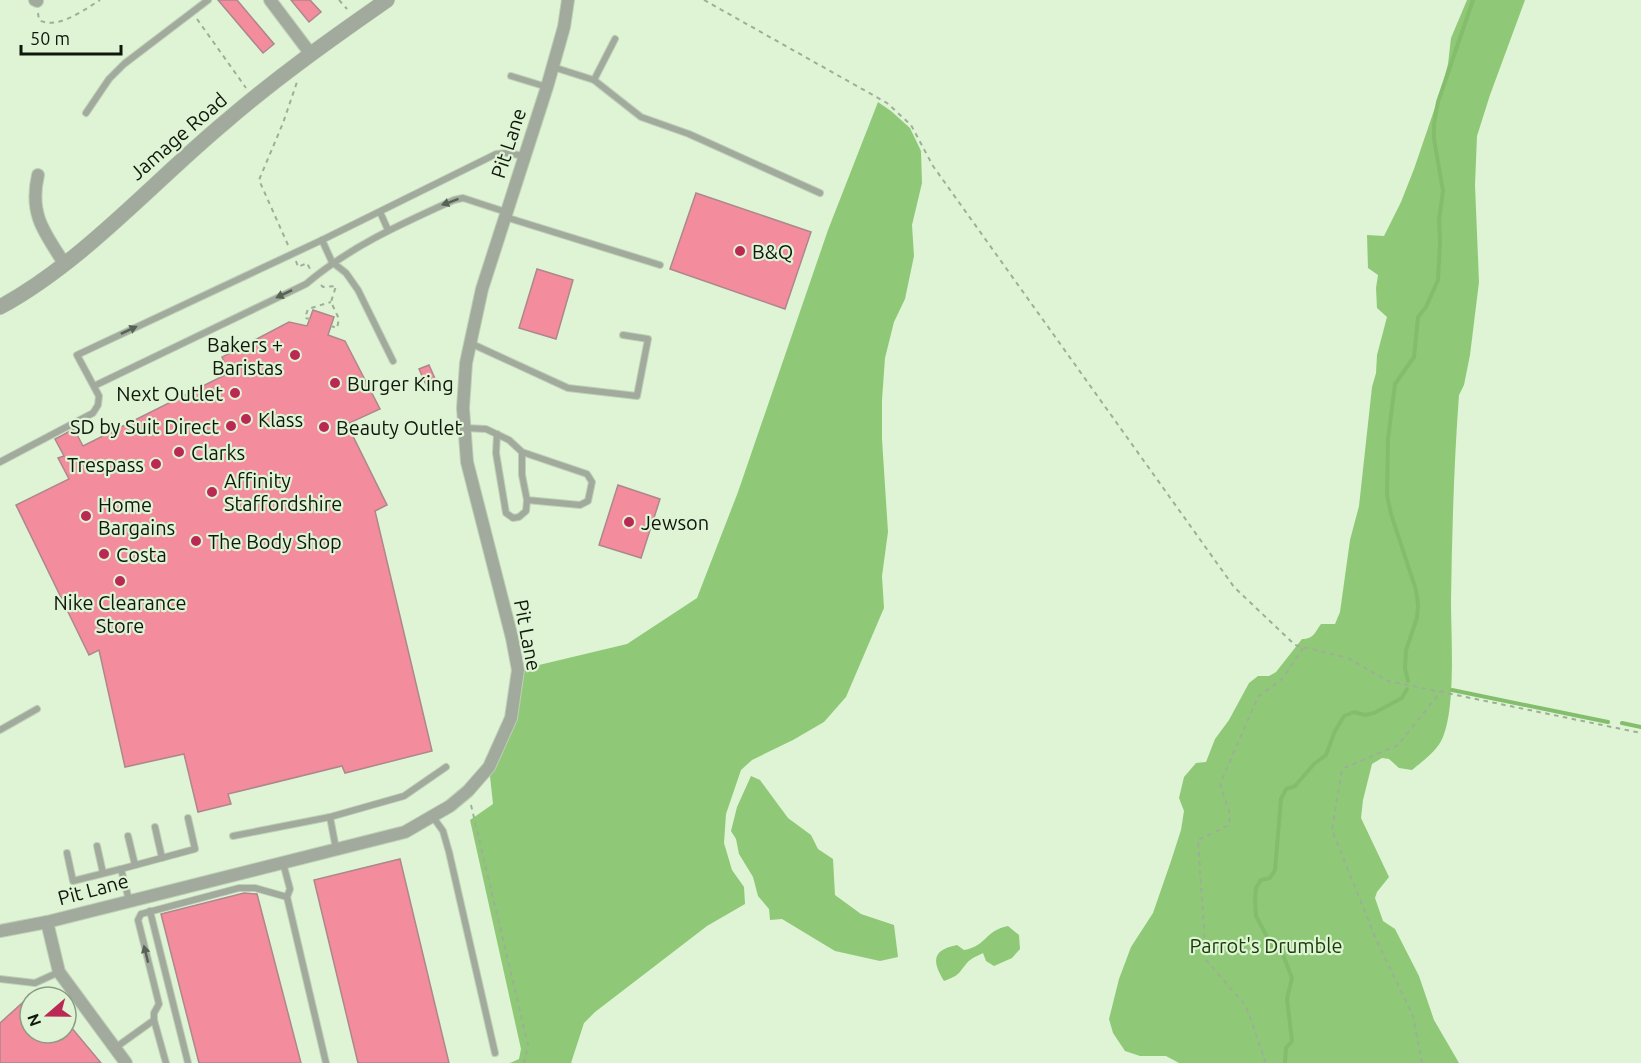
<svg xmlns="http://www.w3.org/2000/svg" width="1641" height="1063" font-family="Ubuntu,sans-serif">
<rect width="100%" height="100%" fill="#def4d5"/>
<g fill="#8fc978">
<path d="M1467,0H1525L1490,95L1477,136L1475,185L1479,282L1470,355L1464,385L1459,395C1454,463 1452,531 1451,600C1451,635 1456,706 1443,737C1438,750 1423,761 1412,770L1399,768L1389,759L1382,758L1372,764L1363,800L1361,818L1389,877L1377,892L1375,898L1383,921L1395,929L1419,976L1434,1020L1459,1063H1179L1166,1056H1140L1125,1051L1113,1033L1109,1019L1119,979L1131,947L1153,913L1171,861L1181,830L1184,811L1179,798L1184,777L1196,763L1206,762L1215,739L1229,720L1249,683L1258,676H1269L1276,672L1302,639C1314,639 1315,632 1321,624H1335L1340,612L1350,540L1359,506L1372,387L1376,373L1377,355L1387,317L1377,308L1376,288L1378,275L1368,268L1367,235L1384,236L1401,202L1414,169L1442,87L1448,64L1451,38Z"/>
<path d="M878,102L891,111L910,128L921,151L922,183L912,225L914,256L905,299L894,322L885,358L882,400V439L888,532L882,576L884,608L846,697L824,722L793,740L752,760L741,770L726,814L724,843L732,870L744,887L745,904L707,926L595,1012L584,1023L571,1063H510L519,1059L521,1049L470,820L493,804L489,767L501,744L518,670L627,644L697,598L738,492L828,230Z"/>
<path d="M751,776L760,780L788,818L811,835L818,849L833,859L835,895L861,914L894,925L898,957L880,961L835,951L782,919L770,920L769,909L758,896L753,877L739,854L736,839L731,831L737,807Z"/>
<path d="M1008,926L1019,935L1020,949L1012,958L994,966L986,961L983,953C966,961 969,961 959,973C955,977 949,979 944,981C931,960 933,950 957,945L964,950C987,946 984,931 1008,926Z"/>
</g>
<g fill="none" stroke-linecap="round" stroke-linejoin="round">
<g stroke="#84be6d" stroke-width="4">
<path d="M1408,681L1405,668L1406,650L1417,618L1418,605L1416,590L1391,514L1387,495L1388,439L1395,384L1414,357L1418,317L1426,307L1438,280L1440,243L1439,220L1443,191L1434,139V124L1438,102L1473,0"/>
<path d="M1452,690L1608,722"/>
<path d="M1622,723L1641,727"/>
<path d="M1285,1063L1286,1048L1292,1041L1287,999L1292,978L1283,955L1272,946L1256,916L1255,901L1256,888L1261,880L1270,878L1275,870L1281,799L1286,789L1295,786L1314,764L1326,755L1335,731L1344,716L1354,712L1365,715L1374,713L1402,698L1407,689"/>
</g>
</g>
<g fill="#f38d9e" stroke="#ad878c" stroke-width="1.5">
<path d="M218,0H237L274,44L263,53Z"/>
<path d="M291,0H310L321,12L309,22Z"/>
<path d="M696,193L811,232L785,309L670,269Z"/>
<path d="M537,269L573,280L556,339L519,328Z"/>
<path d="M313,310L334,317L328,335L345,341L380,409L347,424L387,505L375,511L432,751L345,773L342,766L228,794L231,804L198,812L184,754L125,767L99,650L89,655L16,505L69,479L58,458L64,456L55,439L74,429L83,446L229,373L222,357L289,322L307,326Z"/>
<path d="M429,365L437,383L427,387L419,369Z"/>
<path d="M618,485L660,499L641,558L599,545Z"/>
<path d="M400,859L449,1063H358L314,880Z"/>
<path d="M244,893L257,894L301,1063H199L161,914Z"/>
<path d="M30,996V1033H66V1021L101,1063H0V1023Z"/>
</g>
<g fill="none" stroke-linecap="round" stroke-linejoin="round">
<g stroke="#bdd1b5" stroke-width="8">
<g id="service">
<path d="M553,67L594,80L615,39"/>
<path d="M511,76L547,87"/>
<path d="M594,80L641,117L689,134L820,193"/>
<path d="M86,113L109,79L124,64L208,0"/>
<path d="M380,212L388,230"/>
<path d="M505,217L660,265"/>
<path d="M322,240L332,262L346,273L358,290L393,361"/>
<path d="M470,343L568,388L637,396L648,339L623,335"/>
<path d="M94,386L306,284C351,246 401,224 454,200L463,198L506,212"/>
<path d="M465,428L486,429L509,440L522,452L587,474L592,482L588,501L580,505L527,500L522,475V452"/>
<path d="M497,434L496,453L506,513L513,518L519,517L526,511L527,500"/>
<path d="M0,462L93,413L98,405L99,396L77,355L322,240L496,154L506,153L525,156"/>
<path d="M0,730L37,709"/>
<path d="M330,817L336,849"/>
<path d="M433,817L443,831L449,852L495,1053"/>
<path d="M155,827L162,858"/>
<path d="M128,836L135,865"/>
<path d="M233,836L330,817L404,796L446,767"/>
<path d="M97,846L103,873"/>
<path d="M67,853L73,881L121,869L129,900"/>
<path d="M283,863L290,889L287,897L326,1063"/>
<path d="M121,869L195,849L188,818"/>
<path d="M150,911L188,1063"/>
<path d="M0,979L35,983L59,972"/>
<path d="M115,1048L154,1020"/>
<path d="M166,1063L154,1020V1013L159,1004L138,920L141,914L239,888H255L287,897"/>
</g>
</g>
<g stroke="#bdd1b5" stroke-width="14">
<g id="minor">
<path d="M35,0L37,1"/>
<path d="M270,0L310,53"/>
<path d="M38,175C29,214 44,232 64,263"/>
<path d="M47,922L59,972L126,1063"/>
<path d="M0,931L47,922L405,832L450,806L468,791L489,767L511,718L518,670L512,638L467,462L463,408L466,363L482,289L547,87L564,27L568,0"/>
</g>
</g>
<g stroke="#bdd1b5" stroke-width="16">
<path id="tertiary" d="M0,307C83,262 152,183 224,123C276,78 331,39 387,0"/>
</g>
<g stroke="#9eaf97" stroke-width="2" stroke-dasharray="4.5 4.5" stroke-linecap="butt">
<path d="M339,0L347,9"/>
<path d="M704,0L887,103L911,125L933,166L1234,587L1295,645L1348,658L1388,681L1641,733"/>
<path d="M38,13L39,20C57,30 84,10 100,0"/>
<path d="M197,19L246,88"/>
<path d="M288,245L259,180L283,123L297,82"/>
<path d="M296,261L298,267L307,263L310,269"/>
<path d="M321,285L323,287L336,286L331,302L339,319L337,328L331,326"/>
<path d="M310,319L305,318L308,309L331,302"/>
<path d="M471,805L528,1045L524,1063"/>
<path d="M1264,1063L1265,1060L1246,1006L1206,960L1198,840L1229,825L1230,814L1220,784L1258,697L1283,678L1303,648"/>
<path d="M1422,1063L1413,1016L1375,937L1332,830L1342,769L1398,745L1442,690"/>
</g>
<use href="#service" stroke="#a1aa9d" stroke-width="6"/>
<use href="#minor" stroke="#a1aa9d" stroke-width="12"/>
<use href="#tertiary" stroke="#a1aa9d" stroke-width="15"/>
</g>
<defs><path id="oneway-solid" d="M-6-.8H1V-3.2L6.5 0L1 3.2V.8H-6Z" transform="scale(1.5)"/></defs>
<g fill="#586155">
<use href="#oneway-solid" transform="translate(450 202) rotate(160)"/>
<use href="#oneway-solid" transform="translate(284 294) rotate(154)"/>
<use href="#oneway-solid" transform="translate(129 330) rotate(-25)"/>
<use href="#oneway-solid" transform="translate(146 954) rotate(-104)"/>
</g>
<g fill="#b92953" stroke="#def4d5" stroke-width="2">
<circle cx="740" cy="251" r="6"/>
<circle cx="295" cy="355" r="6"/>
<circle cx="335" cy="383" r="6"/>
<circle cx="235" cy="393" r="6"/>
<circle cx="246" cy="419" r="6"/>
<circle cx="231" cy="426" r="6"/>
<circle cx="324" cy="427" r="6"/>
<circle cx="179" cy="452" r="6"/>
<circle cx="156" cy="464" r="6"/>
<circle cx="212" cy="492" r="6"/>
<circle cx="86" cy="516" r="6"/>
<circle cx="629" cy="522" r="6"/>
<circle cx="196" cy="541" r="6"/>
<circle cx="104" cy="554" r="6"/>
<circle cx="120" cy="581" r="6"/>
</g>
<g text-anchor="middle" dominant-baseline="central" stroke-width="4.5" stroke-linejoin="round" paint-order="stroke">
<g font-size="20" fill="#10180d" stroke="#def4d5">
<text transform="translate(178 136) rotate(-41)">Jamage Road</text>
<text transform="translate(508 143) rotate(-72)">Pit Lane</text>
<text transform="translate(528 635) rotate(79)">Pit Lane</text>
<text transform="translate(93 889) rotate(-15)">Pit Lane</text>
</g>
<g font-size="20" fill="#10180d" stroke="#def4d5" text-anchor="start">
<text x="752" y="251">B&amp;Q</text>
<text x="283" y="344" text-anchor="end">Bakers +<tspan x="283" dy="23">Baristas</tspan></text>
<text x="347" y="383">Burger King</text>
<text x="223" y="393" text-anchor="end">Next Outlet</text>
<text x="258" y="419">Klass</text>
<text x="219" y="426" text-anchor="end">SD by Suit Direct</text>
<text x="336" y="427">Beauty Outlet</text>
<text x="191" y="452">Clarks</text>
<text x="144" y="464" text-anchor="end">Trespass</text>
<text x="224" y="480">Affinity<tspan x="224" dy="23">Staffordshire</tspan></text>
<text x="98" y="504">Home<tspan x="98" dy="23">Bargains</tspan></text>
<text x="641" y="522">Jewson</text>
<text x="208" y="541">The Body Shop</text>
<text x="116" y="554">Costa</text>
<text x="120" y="602" text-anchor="middle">Nike Clearance<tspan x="120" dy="23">Store</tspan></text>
</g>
<g font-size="20" fill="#183c03" stroke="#def4d5">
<text x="1266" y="945">Parrot's Drumble</text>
</g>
</g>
<g transform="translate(48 1015) rotate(250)"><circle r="28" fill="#def4d5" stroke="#8c9c85" stroke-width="1.5"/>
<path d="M0-4.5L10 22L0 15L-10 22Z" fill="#b92953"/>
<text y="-9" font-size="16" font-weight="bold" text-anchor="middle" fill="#10180d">N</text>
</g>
<path d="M21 45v9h100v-9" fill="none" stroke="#10180d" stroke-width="3"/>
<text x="30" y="45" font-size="18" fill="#10180d" stroke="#def4d5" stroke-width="4.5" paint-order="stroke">50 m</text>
</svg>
